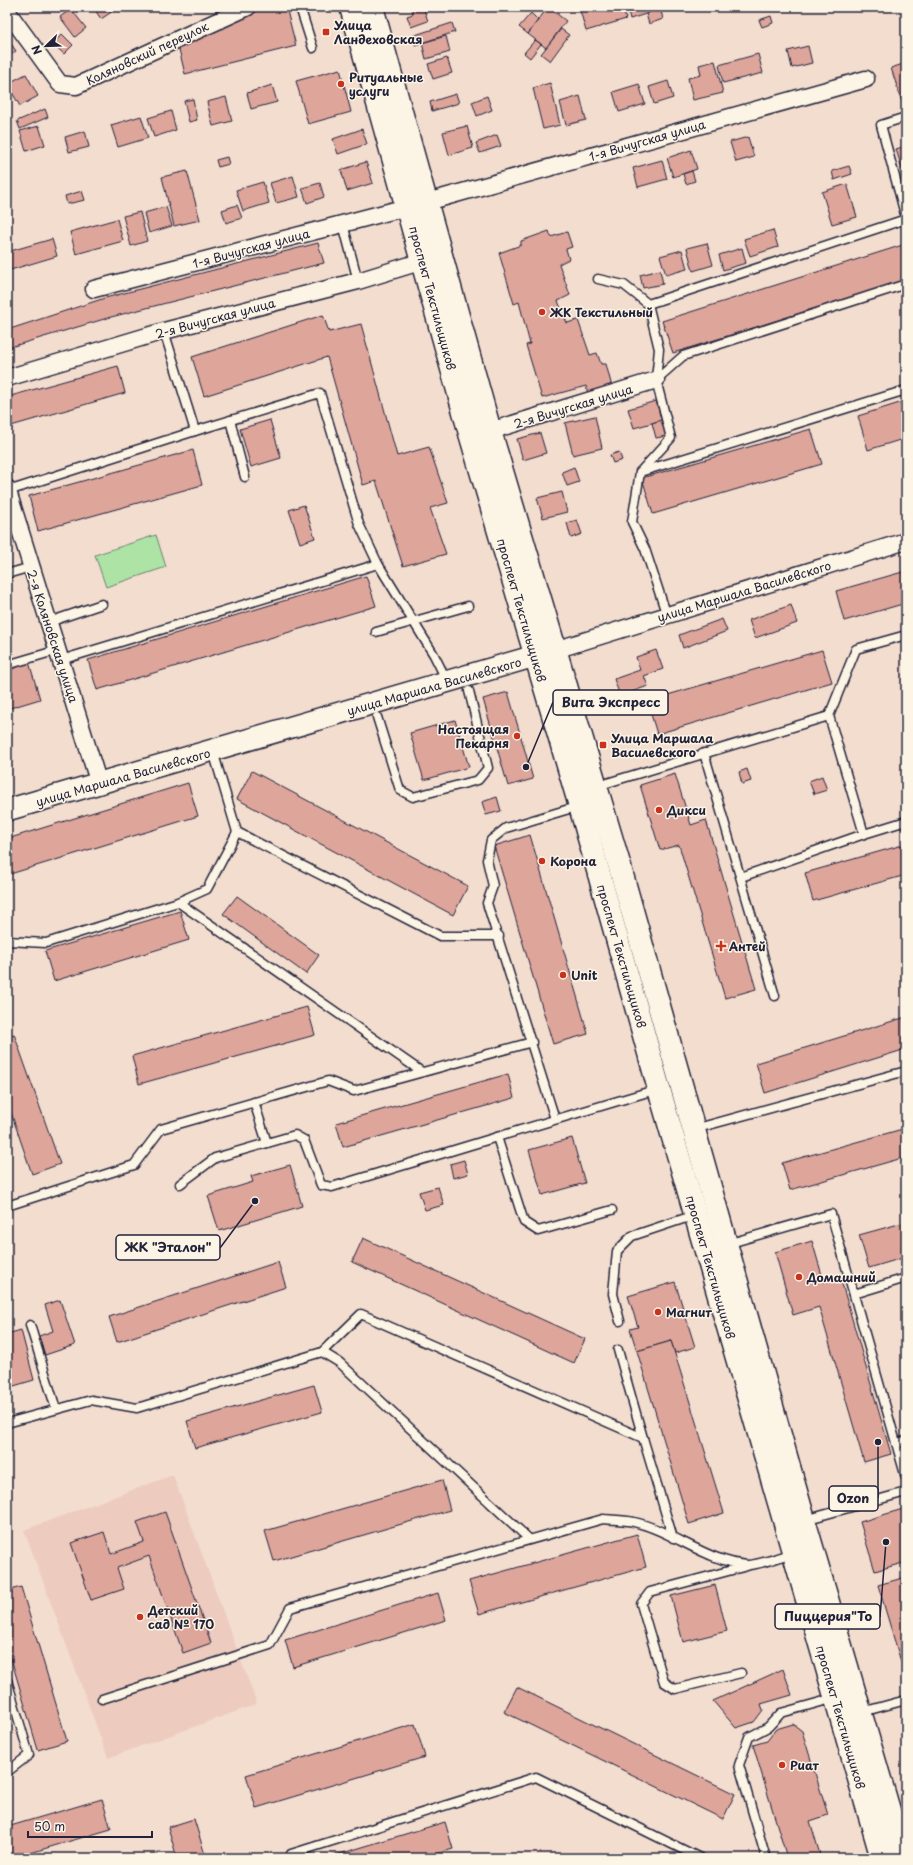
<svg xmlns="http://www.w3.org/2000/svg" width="913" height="1865" font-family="'Playpen Sans',sans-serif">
<rect width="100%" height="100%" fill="#f3ddcf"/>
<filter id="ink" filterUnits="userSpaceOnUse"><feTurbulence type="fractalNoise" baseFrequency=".025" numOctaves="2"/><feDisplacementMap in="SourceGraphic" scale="8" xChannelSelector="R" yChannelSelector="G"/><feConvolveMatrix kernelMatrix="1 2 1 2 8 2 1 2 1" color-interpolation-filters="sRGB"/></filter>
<g filter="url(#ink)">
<path fill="#edccbf" d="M173,1475L257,1704L108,1758L24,1530Z"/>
<path fill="#ade3a5" stroke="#688270" d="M156,535L166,567L106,587L95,555Z"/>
<g fill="#dea59b" stroke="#22223b">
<path d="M93,7H119L101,19Z"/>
<path d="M254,7H286L296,46L185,74L177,41L215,32L213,24Z"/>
<path d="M423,7L428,21L411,27L407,16L413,14L412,10Z"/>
<path d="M548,7L566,21L546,48L528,34Z"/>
<path d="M579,7H622L626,19L586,31Z"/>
<path d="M627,7H647L649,13L630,19Z"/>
<path d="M647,7H660L663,19L649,24L646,14L649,13Z"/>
<path d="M71,9L86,28L75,37L60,17Z"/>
<path d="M531,13L538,20L528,34L519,27Z"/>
<path d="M771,16L773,23L762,27L759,20Z"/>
<path d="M452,23L455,32L415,45L412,36Z"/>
<path d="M561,29L569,35L550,61L541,54Z"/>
<path d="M62,34L73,45L64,54L53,44Z"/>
<path d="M446,36L450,52L426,59L422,43Z"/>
<path d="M7,38L16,51L7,57Z"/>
<path d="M535,40L541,44L530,58L524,53Z"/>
<path d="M808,46L812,63L792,68L788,51Z"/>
<path d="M758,54L763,73L723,83L719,65Z"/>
<path d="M447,58L452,73L433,79L428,64Z"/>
<path d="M715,61L723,93L693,100L688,78L701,75L699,65Z"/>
<path d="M906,63V107L904,108L891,68Z"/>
<path d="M340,69L351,112L308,124L296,81Z"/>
<path d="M26,74L38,96L20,106L7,84Z"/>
<path d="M668,81L673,98L654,104L649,87Z"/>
<path d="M550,83L560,125L543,129L533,88Z"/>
<path d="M639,84L645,104L619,112L613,92Z"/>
<path d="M272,85L277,102L251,109L247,93Z"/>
<path d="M456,94L459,103L432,111L430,102Z"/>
<path d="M487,96L492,110L477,116L472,102Z"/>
<path d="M580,96L586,120L566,125L560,102Z"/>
<path d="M226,97L232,121L213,126L207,102Z"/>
<path d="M193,99L197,120L189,122L184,101Z"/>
<path d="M45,109L48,117L20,129L17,121Z"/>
<path d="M171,111L176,130L154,137L148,118Z"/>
<path d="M141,116L148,138L118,147L111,125Z"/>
<path d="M39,126L45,145L26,151L20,131Z"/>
<path d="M467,126L473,148L449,155L443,132Z"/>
<path d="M362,129L367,144L338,154L333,139Z"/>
<path d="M85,131L89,147L69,152L65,137Z"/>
<path d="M497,135L501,146L480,153L476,143Z"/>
<path d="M748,137L754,157L736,162L730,142Z"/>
<path d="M906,146V182L896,149Z"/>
<path d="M691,150L697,169L673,177L667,158Z"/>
<path d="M227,157L229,164L218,167L216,160Z"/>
<path d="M662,160L667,179L638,187L633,168Z"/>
<path d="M366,162L373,183L347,191L341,170Z"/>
<path d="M849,166L852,174L834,180L832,171Z"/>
<path d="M187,171L200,220L174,226L162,177Z"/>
<path d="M692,171L695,181L686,184L683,174Z"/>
<path d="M293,176L299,197L276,203L270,183Z"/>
<path d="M263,182L269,203L243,211L236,190Z"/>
<path d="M320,183L324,197L307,203L302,188Z"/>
<path d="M847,184L857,217L832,224L822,192Z"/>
<path d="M82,191L85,200L67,204L65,196Z"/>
<path d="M237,205L242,218L226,223L222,210Z"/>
<path d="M166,207L172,226L149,233L144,213Z"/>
<path d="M140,212L147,241L131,246L123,216Z"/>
<path d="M117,219L123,241L76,254L70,232Z"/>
<path d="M773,230L778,247L750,256L744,239Z"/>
<path d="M549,231L551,237L567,232L572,247L566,249L569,259L559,264L570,295L558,301L567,323L578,320L590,355L597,353L601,364H606L612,387L588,394L586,386L542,398L526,345L530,344L519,302L514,304L499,253L521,245V241Z"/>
<path d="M52,239L57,256L7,271V252Z"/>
<path d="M318,243L324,263L111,317L7,348V330L105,298Z"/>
<path d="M707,243L713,265L693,271L687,248Z"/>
<path d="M906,244V280L673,353L662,321Z"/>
<path d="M742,248L746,263L723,270L719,255Z"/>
<path d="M682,250L687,269L666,275L660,256Z"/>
<path d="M660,270L663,284L643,288L640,275Z"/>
<path d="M323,315L329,332L361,324L397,456L429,447L448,503L430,508L446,554L403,566L376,481L363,485L327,357L204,396L192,357Z"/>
<path d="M118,366L125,393L11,426L7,413V397Z"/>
<path d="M656,401L662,420L634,428L628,409Z"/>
<path d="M906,401V438L868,450L858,416Z"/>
<path d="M595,416L602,448L573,455L565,423Z"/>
<path d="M270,420L281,458L251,467L240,429Z"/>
<path d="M662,420L666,436L656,438L652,423Z"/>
<path d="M811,429L822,464L653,514L642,478Z"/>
<path d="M540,433L546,453L523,460L517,439Z"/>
<path d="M193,450L202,485L38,531L29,496Z"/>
<path d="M619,452L622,460L613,463L610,455Z"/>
<path d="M574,467L579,482L567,486L562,472Z"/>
<path d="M562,492L567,512L543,518L537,498Z"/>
<path d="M304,505L315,538L300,543L289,510Z"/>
<path d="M577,520L582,534L571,538L567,523Z"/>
<path d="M906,571V603L844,621L836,591Z"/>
<path d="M366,576L376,606L97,690L88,660Z"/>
<path d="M791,605L797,623L755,638L749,620Z"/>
<path d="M722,619L727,631L683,648L679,635Z"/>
<path d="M656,650L663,669L644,676L648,686L620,696L614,679L640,670L636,657Z"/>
<path d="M822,650L832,682L657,734L647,701Z"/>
<path d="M29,662L40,699L7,709V669Z"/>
<path d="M508,692L533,779L508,786L483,699Z"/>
<path d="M455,720L469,767L424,780L410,733Z"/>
<path d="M747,769L751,781L742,784L739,772Z"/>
<path d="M252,771L468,886L453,915L237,799Z"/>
<path d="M675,774L691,825L706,820L756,989L725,998L679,845L660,850L640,785Z"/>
<path d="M822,776L827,790L814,794L809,781Z"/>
<path d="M188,783L198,816L7,875V839Z"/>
<path d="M497,797L501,811L486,815L482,802Z"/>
<path d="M530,835L588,1034L553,1044L494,846Z"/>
<path d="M906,844V875L813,901L805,873Z"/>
<path d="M237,896L319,955L306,974L223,914Z"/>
<path d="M180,911L189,940L54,981L45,951Z"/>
<path d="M307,1007L315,1035L139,1084L132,1056Z"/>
<path d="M906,1017V1049L765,1093L756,1063Z"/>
<path d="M14,1034L60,1164L32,1174L7,1101V1036Z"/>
<path d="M508,1074L514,1098L343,1147L336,1123Z"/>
<path d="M906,1128V1157L790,1190L782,1163Z"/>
<path d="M572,1138L585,1183L542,1195L529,1150Z"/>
<path d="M464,1160L468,1174L453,1178L450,1164Z"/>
<path d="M290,1165L302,1206L219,1231L208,1196L253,1182L251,1176Z"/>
<path d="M438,1187L444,1205L425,1210L419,1192Z"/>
<path d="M906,1222V1257L869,1268L859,1235Z"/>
<path d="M363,1238L585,1339L574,1363L352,1262Z"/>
<path d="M812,1241L824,1282L840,1277L891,1454L864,1462L819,1307L793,1315L775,1252Z"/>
<path d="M278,1262L286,1287L117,1342L109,1317Z"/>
<path d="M675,1282L695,1347L675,1353L671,1341L637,1351L630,1329L638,1327L628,1296Z"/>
<path d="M60,1300L75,1345L45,1355L39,1336L53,1331L45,1305Z"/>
<path d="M21,1330L34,1380L7,1388V1334Z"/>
<path d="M671,1341L724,1513L689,1524L637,1351Z"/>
<path d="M314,1385L322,1412L195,1448L187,1421Z"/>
<path d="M442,1480L450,1510L274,1561L265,1531Z"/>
<path d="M906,1508V1562L875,1571L860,1522Z"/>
<path d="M165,1512L211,1643L183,1653L149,1556L117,1568L124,1589L91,1600L71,1543L104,1532L111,1554L144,1542L137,1522Z"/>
<path d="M637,1534L646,1567L479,1614L469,1581Z"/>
<path d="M906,1577V1671L904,1672L878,1585Z"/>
<path d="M715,1585L727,1631L683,1642L671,1596Z"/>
<path d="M21,1587L67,1741L38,1750L7,1645V1591Z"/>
<path d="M438,1593L446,1620L293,1667L285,1640Z"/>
<path d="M783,1669L792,1695L761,1704L763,1710L754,1722L736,1728L713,1701Z"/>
<path d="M517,1687L735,1794L723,1819L504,1712Z"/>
<path d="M415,1724L425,1757L256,1808L246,1775Z"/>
<path d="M793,1724L802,1731L828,1815L810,1821L821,1858H787L753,1745L767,1741L776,1729Z"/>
<path d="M102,1799L111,1829L13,1858H7V1827Z"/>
<path d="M194,1819L206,1858H177L168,1827Z"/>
<path d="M445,1822L453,1849L422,1858H326Z"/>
</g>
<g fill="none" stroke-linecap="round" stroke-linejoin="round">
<g stroke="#22223b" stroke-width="11">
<g id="service">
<path d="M300,7L313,48"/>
<path d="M906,117L881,125L906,218"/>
<path d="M343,224L358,281"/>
<path d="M598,279L624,285L648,304L659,349L656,380L671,438L640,472"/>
<path d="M648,304L906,219"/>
<path d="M164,331L195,431"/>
<path d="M656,380L683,356L906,284"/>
<path d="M230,420L245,477"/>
<path d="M8,491L195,431L320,393L359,524L378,564L434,655L447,681"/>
<path d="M7,574L31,567"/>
<path d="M667,616L645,549L632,522L640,472L906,390"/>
<path d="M49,622L102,604"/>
<path d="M376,632L468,606"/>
<path d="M61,660L378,564"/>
<path d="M7,665L58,650"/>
<path d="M377,717L400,790L413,797L478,780L488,768L469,691"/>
<path d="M213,751L237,832L440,936H499"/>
<path d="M704,753L775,996"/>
<path d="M597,786L829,716L856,649L906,635"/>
<path d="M864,834L906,821"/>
<path d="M741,877L864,834L829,716"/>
<path d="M178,902L422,1072"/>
<path d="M7,941L46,943L178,902L207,889L237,832"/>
<path d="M254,1102L267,1143"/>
<path d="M555,1119L487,903L493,886L487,860L491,840L506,828L579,806"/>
<path d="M694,1129L906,1071"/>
<path d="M180,1184L215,1158L295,1135L304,1140L321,1185L332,1187L497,1137"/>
<path d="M7,1206L134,1165L161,1129L328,1081L354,1091L532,1042"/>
<path d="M612,1210L538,1231L524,1222L497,1137L658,1089"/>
<path d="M727,1244L831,1214L906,1478"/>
<path d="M854,1294L906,1278"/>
<path d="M620,1321L613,1294L617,1251L632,1236L695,1215"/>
<path d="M30,1325L56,1409"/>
<path d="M618,1350L643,1438"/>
<path d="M322,1352L361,1314L643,1438L673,1538"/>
<path d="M7,1423L91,1400L137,1408L322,1352L340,1363L529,1539"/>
<path d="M896,1443L906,1441"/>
<path d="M805,1520L906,1492"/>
<path d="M741,1673L675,1689L664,1682L641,1604L650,1592L747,1566"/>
<path d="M7,1680L29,1755L7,1772"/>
<path d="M102,1699L270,1645L290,1608L603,1519C613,1520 624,1520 634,1522C673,1531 707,1562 748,1565C760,1565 781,1556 793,1553"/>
<path d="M862,1712L906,1700"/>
<path d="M293,1858L291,1854L536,1777L700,1858"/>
<path d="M766,1858L739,1765L749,1737L768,1727L781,1713L835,1698"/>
</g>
</g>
<g stroke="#22223b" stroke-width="19">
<g id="minor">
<path d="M7,11L60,84L76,86L248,7"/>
<path d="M427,202L866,79"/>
<path d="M94,289L407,207"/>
<path d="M7,378L164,331L358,281L423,261"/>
<path d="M490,431L656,380"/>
<path d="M7,488L99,784"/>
<path d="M555,650L906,541"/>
</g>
</g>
<g stroke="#22223b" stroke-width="24">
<path id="tertiary" d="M7,810L552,651"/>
</g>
<g stroke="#22223b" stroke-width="25">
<g id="secondary">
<path d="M351,7L471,437L580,806L659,1089L882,1858"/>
<path d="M372,7L490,431L617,857L804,1520L903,1858"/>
</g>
</g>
<use href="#service" stroke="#fcf5e5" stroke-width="8"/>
<use href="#minor" stroke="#fcf5e5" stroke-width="16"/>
<use href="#tertiary" stroke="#fcf5e5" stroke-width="21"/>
<use href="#secondary" stroke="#fcf5e5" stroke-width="22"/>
</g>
</g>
<g fill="#c8321e" stroke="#fcf5e5" stroke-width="1.5">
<rect x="322" y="28" width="8" height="8" rx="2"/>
<circle cx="341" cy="84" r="4"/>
<circle cx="542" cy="312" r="4"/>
<circle cx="517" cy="736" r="4"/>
<rect x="599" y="741" width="8" height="8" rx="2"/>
<circle cx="659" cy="810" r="4"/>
<circle cx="542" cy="861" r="4"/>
<path d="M719 940h4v4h4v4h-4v4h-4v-4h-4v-4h4z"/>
<circle cx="563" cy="975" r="4"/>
<circle cx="799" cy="1277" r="4"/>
<circle cx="658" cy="1312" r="4"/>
<circle cx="140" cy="1617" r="4"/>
<circle cx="782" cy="1765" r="4"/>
</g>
<g text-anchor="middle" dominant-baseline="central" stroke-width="3" stroke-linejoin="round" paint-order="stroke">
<g font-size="12" font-weight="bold" fill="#22223b" stroke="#fcf5e5" text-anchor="start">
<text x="334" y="25">Улица<tspan x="334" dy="14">Ландеховская</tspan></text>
<text x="349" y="77">Ритуальные<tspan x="349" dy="14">услуги</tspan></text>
<text x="550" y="312">ЖК Текстильный</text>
<text x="509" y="729" text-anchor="end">Настоящая<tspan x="509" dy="14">Пекарня</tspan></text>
<text x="611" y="738">Улица Маршала<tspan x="611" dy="14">Василевского</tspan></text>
<text x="667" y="810">Дикси</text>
<text x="550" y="861">Корона</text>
<text x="729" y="946">Антей</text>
<text x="571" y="975">Unit</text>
<text x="807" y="1277">Домашний</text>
<text x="666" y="1312">Магнит</text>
<text x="148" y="1610">Детский<tspan x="148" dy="14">сад № 170</tspan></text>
<text x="790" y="1765">Риат</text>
</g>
<g font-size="12" fill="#22223b" stroke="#fcf5e5">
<text transform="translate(147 53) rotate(-25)">Коляновский переулок</text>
<text transform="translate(647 140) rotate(-16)">1-я Вичугская улица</text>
<text transform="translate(251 248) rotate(-15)">1-я Вичугская улица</text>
<text transform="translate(433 298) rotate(75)">проспект Текстильщиков</text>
<text transform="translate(215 318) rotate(-15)">2-я Вичугская улица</text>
<text transform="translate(573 406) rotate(-17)">2-я Вичугская улица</text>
<text transform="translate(744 591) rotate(-17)">улица Маршала Василевского</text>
<text transform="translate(522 610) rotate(74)">проспект Текстильщиков</text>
<text transform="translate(53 636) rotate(72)">2-я Коляновская улица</text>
<text transform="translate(434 686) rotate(-16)">улица Маршала Василевского</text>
<text transform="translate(123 777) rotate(-16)">улица Маршала Василевского</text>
<text transform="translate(622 956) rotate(74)">проспект Текстильщиков</text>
<text transform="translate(711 1267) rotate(74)">проспект Текстильщиков</text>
<text transform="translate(841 1717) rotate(74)">проспект Текстильщиков</text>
</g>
</g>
<path fill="none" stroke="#22223b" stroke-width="1.5" d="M526 767L553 702M255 1201L220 1248M878 1442L878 1498M886 1542L880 1617"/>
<g fill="#22223b" stroke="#fcf5e5" stroke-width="1.5">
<circle cx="526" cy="767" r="4"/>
<circle cx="255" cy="1201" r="4"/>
<circle cx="878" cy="1442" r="4"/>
<circle cx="886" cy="1542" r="4"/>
</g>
<g fill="#fcf5e5" stroke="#22223b" stroke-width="1.5">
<rect x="553" y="690" width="115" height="25" rx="4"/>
<rect x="116" y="1235" width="104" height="25" rx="4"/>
<rect x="829" y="1486" width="49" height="25" rx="4"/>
<rect x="775" y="1604" width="105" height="25" rx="4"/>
</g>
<g font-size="13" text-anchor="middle" font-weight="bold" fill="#22223b">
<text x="611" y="707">Вита Экспресс</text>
<text x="168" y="1252">ЖК "Эталон"</text>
<text x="853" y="1503">Ozon</text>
<text x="828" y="1621">Пиццерия"То</text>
</g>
<rect width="913" height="1865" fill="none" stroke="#fcf5e5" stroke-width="24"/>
<rect x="12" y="12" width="889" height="1841" fill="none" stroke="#22223b" stroke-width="1.5" filter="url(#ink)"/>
<g transform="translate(46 46) rotate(247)" stroke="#fcf5e5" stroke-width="3" paint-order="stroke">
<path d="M0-3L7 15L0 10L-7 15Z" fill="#22223b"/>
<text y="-6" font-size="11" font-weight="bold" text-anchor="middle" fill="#22223b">N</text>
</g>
<path d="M28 1831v6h124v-6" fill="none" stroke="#22223b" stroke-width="2"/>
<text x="34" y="1831" font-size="12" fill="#22223b" stroke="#fcf5e5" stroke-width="3" paint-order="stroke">50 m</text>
</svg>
